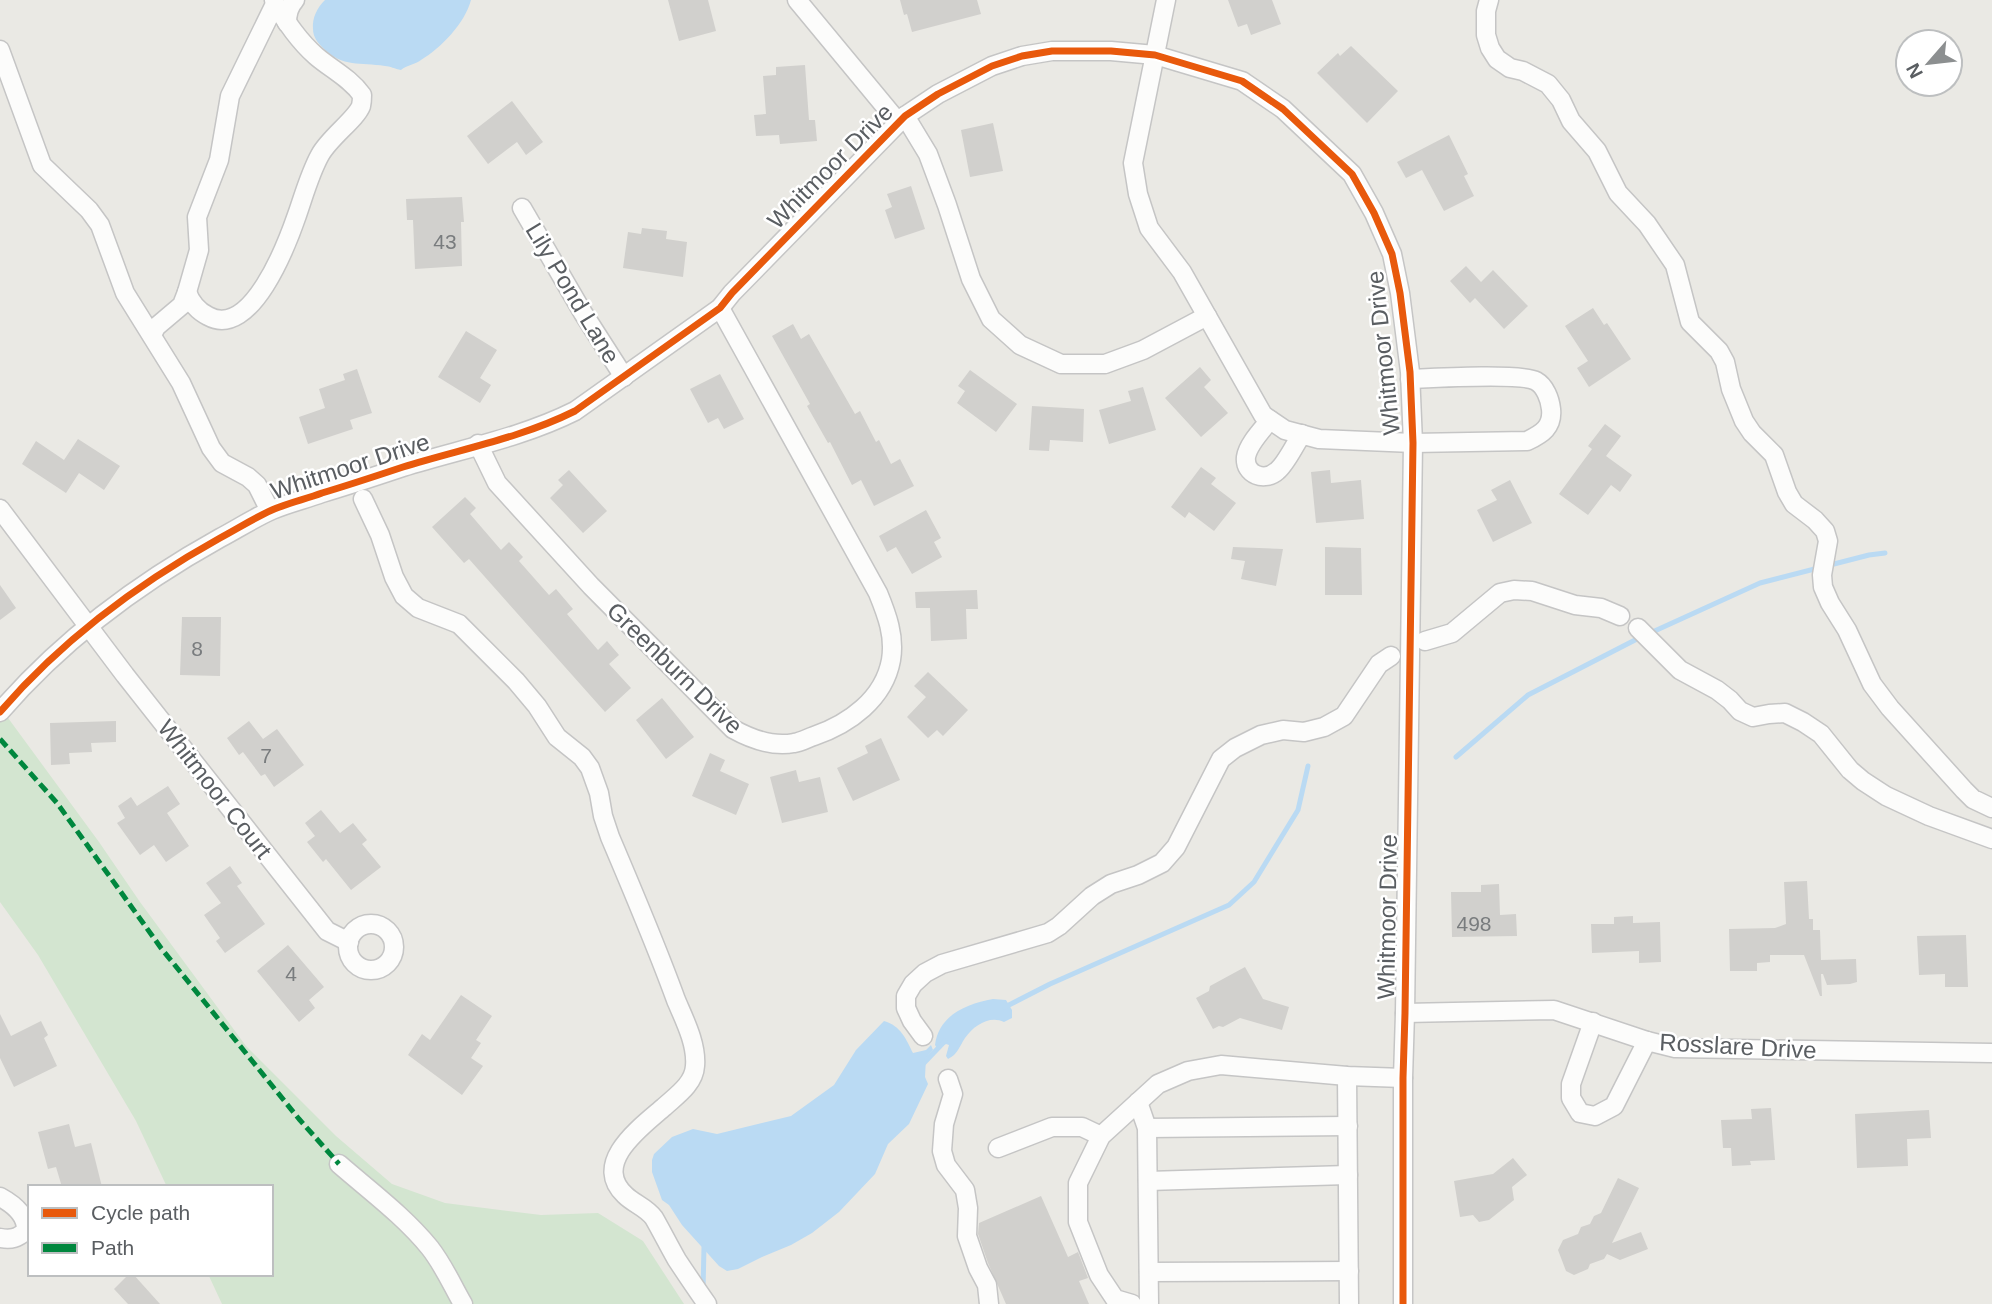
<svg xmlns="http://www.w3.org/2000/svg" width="1992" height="1304" font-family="Helvetica,sans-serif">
<rect width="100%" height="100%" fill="#eae9e4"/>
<path fill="#d3e5d0" d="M0,707L99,842L140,902L246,1046L336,1136L392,1184L445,1203L541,1215L598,1213L643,1241L684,1304H222L208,1274H271V1187H167L136,1121L38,955L0,902Z"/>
<g fill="#badaf3">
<path d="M325,0H471C465,23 441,48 421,60C414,65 407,65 401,70C395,69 390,66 385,66C360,62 343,68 323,48C318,43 313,37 313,29C312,18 317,8 325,0Z"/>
<path d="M993,999L1006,1000L1012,1010V1018L1004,1022C990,1015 974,1025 965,1038C959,1047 958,1054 948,1059L946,1056L949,1045L946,1044L937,1048L935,1045C939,1015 966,1004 993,999Z"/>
<path d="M884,1021C901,1026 906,1039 913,1053L926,1050L931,1045L933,1050L926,1058L925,1077L928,1084L909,1124L888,1144L875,1174L839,1212L812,1233L791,1245L762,1257L738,1269L727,1271L719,1266L682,1225L669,1205L662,1200L652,1172V1160L654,1154L672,1137L693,1129L717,1134L791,1116L834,1085L856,1050Z"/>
</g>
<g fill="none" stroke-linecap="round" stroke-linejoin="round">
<g stroke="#badaf3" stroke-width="5">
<path d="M1456,757L1528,695L1637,639L1760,583L1869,555L1885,553"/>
<path d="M1005,1007L1050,984L1229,905L1254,882L1298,810L1308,766"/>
<path d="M923,1064L945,1041"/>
<path d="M703,1290L704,1247"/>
</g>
</g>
<g fill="#d1d0cd">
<path d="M668,0H708L716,31L679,41Z"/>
<path d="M900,0H977L981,14L912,32L907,14L904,15Z"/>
<path d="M1228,0H1272L1281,24L1251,35L1247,24L1238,27Z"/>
<path d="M1351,46L1398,91L1367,123L1317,73L1338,53L1340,56Z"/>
<path d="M805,65L809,120H815L817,141L780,144L779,135L756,136L754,115L766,114L763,76L776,75V67Z"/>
<path d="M512,101L543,142L526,155L517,142L488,164L467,136Z"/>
<path d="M993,123L1003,171L970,177L961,130Z"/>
<path d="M1449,135L1468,174L1464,176L1474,196L1444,211L1422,170L1406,178L1397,162Z"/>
<path d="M911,186L925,229L895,239L885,210L892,207L887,194Z"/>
<path d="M462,197L464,222H461L462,266L415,269L413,220H407L406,199Z"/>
<path d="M642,228L667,231L666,239L687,242L683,277L623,268L628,232L641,234Z"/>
<path d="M1466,266L1481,282L1493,270L1528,306L1504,329L1475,298L1470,303L1450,281Z"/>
<path d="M1593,308L1604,325L1607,323L1631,359L1589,387L1577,368L1588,361L1565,326Z"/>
<path d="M793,324L801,339L809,334L855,414L860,411L876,442L879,440L891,464L900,459L914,486L874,506L861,480L852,485L830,442L828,443L807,406L810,404L772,336Z"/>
<path d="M466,331L497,350L480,378L491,385L480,403L438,377Z"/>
<path d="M1200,367L1211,380L1204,387L1228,413L1201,437L1165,398Z"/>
<path d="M357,369L372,413L350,420L353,429L308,444L299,417L325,408L319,389L345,380L343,374Z"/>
<path d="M970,370L1017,404L996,432L957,403L965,391L958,386Z"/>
<path d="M720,374L744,419L724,429L718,418L708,423L690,389Z"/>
<path d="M1143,387L1156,430L1109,444L1099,410L1131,401L1128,391Z"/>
<path d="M1032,406L1084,409L1083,442L1050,440L1049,451L1029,450Z"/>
<path d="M1605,424L1621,436L1606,456L1632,475L1620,492L1611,485L1588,515L1559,494L1592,449L1588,446Z"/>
<path d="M78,439L120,466L104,490L79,473L66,493L22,464L36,441L64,460Z"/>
<path d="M1201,467L1216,478L1211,484L1236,503L1214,531L1189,512L1185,518L1171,507Z"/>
<path d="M569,470L607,511L583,533L550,498L563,485L558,480Z"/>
<path d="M1330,470L1331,483L1361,480L1364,519L1316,523L1311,472Z"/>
<path d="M1510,480L1532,523L1493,542L1477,510L1497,500L1491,490Z"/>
<path d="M465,497L476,508L470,514L501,550L509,542L523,557L519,561L549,595L556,589L573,609L567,614L598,650L607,641L619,655L609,664L631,688L605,712L469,559L464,563L432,527Z"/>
<path d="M926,510L941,538L934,542L942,557L912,574L896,547L887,552L879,536Z"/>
<path d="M1233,547L1283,549L1276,586L1241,579L1245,561L1231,559Z"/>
<path d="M1325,547L1361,548L1362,595H1325Z"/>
<path d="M0,585L16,608L0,620Z"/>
<path d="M977,590L978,609H966L967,639L931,641L930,608H916L915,592Z"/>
<path d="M182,617H221L220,676L180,675Z"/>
<path d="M928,672L968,710L943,736L937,730L928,738L907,717L926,697L914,686Z"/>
<path d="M662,698L694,737L666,759L636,720Z"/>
<path d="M116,721V742L91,743L92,752L69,753L70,764L51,765L50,723Z"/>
<path d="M249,721L263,739L277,729L304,765L274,787L265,774L261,776L243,752L239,755L227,738Z"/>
<path d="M881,738L900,780L853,801L837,768L868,753L865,746Z"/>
<path d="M710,753L725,760L720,771L749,784L736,815L692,796Z"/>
<path d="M796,770L799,782L820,777L828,812L782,823L770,777Z"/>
<path d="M168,786L180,804L167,813L189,846L166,862L154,845L140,855L117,823L125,818L118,806L131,797L137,806Z"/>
<path d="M321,810L340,833L353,823L367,840L362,844L381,867L351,890L326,859L323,862L307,842L315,836L305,823Z"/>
<path d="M230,866L242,883L237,886L265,924L225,953L216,941L220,938L204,915L221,903L206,883Z"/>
<path d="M1807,881L1809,919H1813V930H1820L1821,960L1856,959L1857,982L1850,984L1827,985L1823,974H1821L1822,996H1820L1804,955H1770V962L1757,963V971H1730L1729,929L1775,928L1786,924L1784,882Z"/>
<path d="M1499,884L1500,915L1516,914L1517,936L1452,937L1451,892H1481V885Z"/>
<path d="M1633,916V923L1660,922L1661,962L1639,963V951L1592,953L1591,924H1614V917Z"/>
<path d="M1966,935L1968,987H1945V974L1919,975L1917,936Z"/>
<path d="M288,945L324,987L309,1000L315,1008L299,1022L257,971Z"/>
<path d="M1245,967L1263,999L1289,1007L1282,1030L1240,1018L1223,1027L1219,1026L1213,1029L1196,998L1209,991L1210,986Z"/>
<path d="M461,995L492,1016L476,1040L481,1043L471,1058L483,1066L462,1095L408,1055L422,1034L430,1040Z"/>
<path d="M0,1014L11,1036L41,1021L48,1035L44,1038L57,1066L14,1087L0,1058Z"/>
<path d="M1771,1108L1775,1160L1750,1161L1751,1165L1732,1166L1731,1148H1723L1721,1120L1752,1119L1751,1109Z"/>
<path d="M1929,1110L1931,1138L1907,1139L1908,1166L1857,1168L1855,1114Z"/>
<path d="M69,1124L75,1147L91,1143L102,1187H62L56,1167L48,1169L38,1132Z"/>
<path d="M1513,1158L1527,1175L1512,1187L1514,1200L1489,1220L1479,1222L1473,1215L1460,1217L1454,1181L1493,1174Z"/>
<path d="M1618,1178L1639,1188L1612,1243L1641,1232L1648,1249L1620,1260L1607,1254L1604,1259L1590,1264L1588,1269L1574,1275L1566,1271L1558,1250L1563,1240L1578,1234L1581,1227L1590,1224L1594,1216L1601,1213Z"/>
<path d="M1041,1196L1068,1257L1078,1252L1088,1278L1079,1281L1089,1304H1006L988,1263L978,1234L979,1223Z"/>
<path d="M129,1274H133L160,1304H128L114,1289Z"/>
</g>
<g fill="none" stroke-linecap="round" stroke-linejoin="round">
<g stroke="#c5c5c5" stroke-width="21">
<g id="minor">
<path d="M797,0L898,122"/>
<path d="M1166,0L1133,163L1138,194L1149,228L1182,272L1263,415L1285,430L1319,439L1413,443L1527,441C1542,434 1553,427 1551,409C1550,399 1545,386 1536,381C1521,373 1432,378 1410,379"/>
<path d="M1489,0L1486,11V35L1490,48L1497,59L1510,68L1523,71L1548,84L1561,100L1571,121L1597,151L1618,193L1647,224L1675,265L1690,322L1719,351L1725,362L1731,389L1744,421L1752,433L1774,455L1787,492L1794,504L1815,520L1825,531L1828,541L1822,575L1823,587L1830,603L1847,630L1872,684L1890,708L1964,790L1973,799L1992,808"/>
<path d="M287,23C287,14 289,6 295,0"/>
<path d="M0,50L42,165L89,210L100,225L125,293L181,383L211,448L222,463L248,477L257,485L266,503"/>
<path d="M905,116L928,154L947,205L971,279L991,319L1020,345L1061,364H1105L1143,350L1207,316"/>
<path d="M522,208L583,313L624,377"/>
<path d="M187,292C191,303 198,311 208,316C251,340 287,244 297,215C304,195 310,173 320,155C329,138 356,119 361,106C362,102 362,98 362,95C350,78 331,69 316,56C299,41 287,23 275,4"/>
<path d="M152,335L156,327L182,305L187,292L199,250L197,217L219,160L230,96L275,4L274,0"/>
<path d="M1270,420C1262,430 1248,444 1246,457C1244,475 1265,482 1277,471C1286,464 1295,444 1302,434"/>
<path d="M478,444L497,483L591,586L733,729C751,739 773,747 794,743C801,742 808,738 814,736C849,724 884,699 891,660C895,636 887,615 878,593L720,308"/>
<path d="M363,499L380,535L394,577L404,596L418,608L459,624L516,681L537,706L557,737L582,757L590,768L599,793L603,816L610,837C633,891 656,945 676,1000C684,1019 697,1044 695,1066C694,1084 676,1096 664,1107C641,1127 591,1163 625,1195C634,1204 646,1207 654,1218C662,1232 669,1246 677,1260C687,1275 697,1290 707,1304"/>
<path d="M0,509L125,675L327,931L349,942"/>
<path d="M1638,628L1680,670L1717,690L1730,700L1740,711L1753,717L1769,714L1785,713L1803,722L1821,734L1850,770L1863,781L1886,796L1929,816L1992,839"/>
<path d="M1425,641L1452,633L1500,593L1514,590L1532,591L1575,605L1601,608L1620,616"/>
<path d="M0,712C61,641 139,583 220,538C237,529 254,518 272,510C288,503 306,499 322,493C349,485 376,476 403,467C461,449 521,438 575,411L720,308L732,293L905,116L938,94L992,66L1022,56L1052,51H1111L1155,55L1242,81L1283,109L1352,174L1374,213L1392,254L1400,293L1410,372L1413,443L1405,1013L1403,1078V1304"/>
<circle cx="371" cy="947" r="23"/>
<path d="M1405,1013L1554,1010L1647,1041L1675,1048L1992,1053"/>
<path d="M1593,1022L1571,1084V1098L1580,1113L1595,1116L1614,1106L1647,1041"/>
<path d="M923,1036L912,1021L906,1008V996L913,984L925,973L942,964L1048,933L1059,926L1092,896L1111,884L1138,875L1162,863L1176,847L1221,759L1235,748L1261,735L1283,730L1304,732L1324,727L1344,716L1379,664L1391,656"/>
<path d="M1347,1076L1349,1304"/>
<path d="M948,1079L953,1094L944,1124L942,1151L946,1165L965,1190L968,1208L967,1236L978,1268L987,1285L989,1304"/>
<path d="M1138,1102L1147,1128L1149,1304"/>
<path d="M1147,1128L1348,1126"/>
<path d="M998,1148L1052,1127H1082L1101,1136"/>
<path d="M339,1164C370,1191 404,1216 430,1248C444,1266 452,1285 463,1304"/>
<path d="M1148,1181L1348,1175"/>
<path d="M0,1197C13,1204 27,1215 26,1231C17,1238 12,1240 0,1238"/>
<path d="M1149,1272L1349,1271"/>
<path d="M1132,1304L1115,1299L1099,1275L1078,1222V1183L1101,1136L1158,1084L1188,1071L1221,1065L1347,1076L1403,1078"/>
</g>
</g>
<use href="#minor" stroke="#fcfcfb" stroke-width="18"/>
<path stroke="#00873e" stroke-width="5" stroke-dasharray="10 5" stroke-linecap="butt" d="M0,739L57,803L161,948L299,1119L339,1164"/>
<g stroke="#fff" stroke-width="11">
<path id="cycleway" d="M0,712C61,641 139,583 220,538C237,529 254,518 272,510C288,503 306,499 322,493C349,485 376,476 403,467C461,449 521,438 575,411L720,308L732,293L905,116L938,94L992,66L1022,56L1052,51H1111L1155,55L1242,81L1283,109L1352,174L1374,213L1392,254L1400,293L1410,372L1413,443L1405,1013L1403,1078V1304"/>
</g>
<use href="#cycleway" stroke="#e8590c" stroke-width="7"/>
</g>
<g text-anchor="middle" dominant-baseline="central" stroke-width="5" stroke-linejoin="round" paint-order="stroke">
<g font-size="21" fill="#797c7e">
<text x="445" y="241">43</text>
<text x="197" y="648">8</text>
<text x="266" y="755">7</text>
<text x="1474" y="923">498</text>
<text x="291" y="973">4</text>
</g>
<g font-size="24" fill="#5a5e62" stroke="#fff">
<text transform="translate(830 166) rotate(-45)">Whitmoor Drive</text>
<text transform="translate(573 293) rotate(59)">Lily Pond Lane</text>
<text transform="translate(1383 353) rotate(-96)">Whitmoor Drive</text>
<text transform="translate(350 466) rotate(-18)">Whitmoor Drive</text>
<text transform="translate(675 668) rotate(44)">Greenburn Drive</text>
<text transform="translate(215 789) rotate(52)">Whitmoor Court</text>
<text transform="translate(1387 917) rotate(-89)">Whitmoor Drive</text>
<text transform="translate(1738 1046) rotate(3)">Rosslare Drive</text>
</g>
</g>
<rect x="28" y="1185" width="245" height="91" fill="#ffffff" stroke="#bdbfc0" stroke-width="2"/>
<rect x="42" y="1208" width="35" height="10" fill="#e8590c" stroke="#bdbfc0" stroke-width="2"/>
<text x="91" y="1220" font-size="21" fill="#5a5e62">Cycle path</text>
<rect x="42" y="1243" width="35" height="10" fill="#00873e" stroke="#bdbfc0" stroke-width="2"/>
<text x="91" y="1255" font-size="21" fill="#5a5e62">Path</text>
<g transform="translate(1929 63) rotate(242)"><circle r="33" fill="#ffffff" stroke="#bdbfc0" stroke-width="2"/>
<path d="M0-5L12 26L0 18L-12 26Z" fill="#8c8f90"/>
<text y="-10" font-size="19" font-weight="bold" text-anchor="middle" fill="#5a5e62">N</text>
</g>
</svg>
